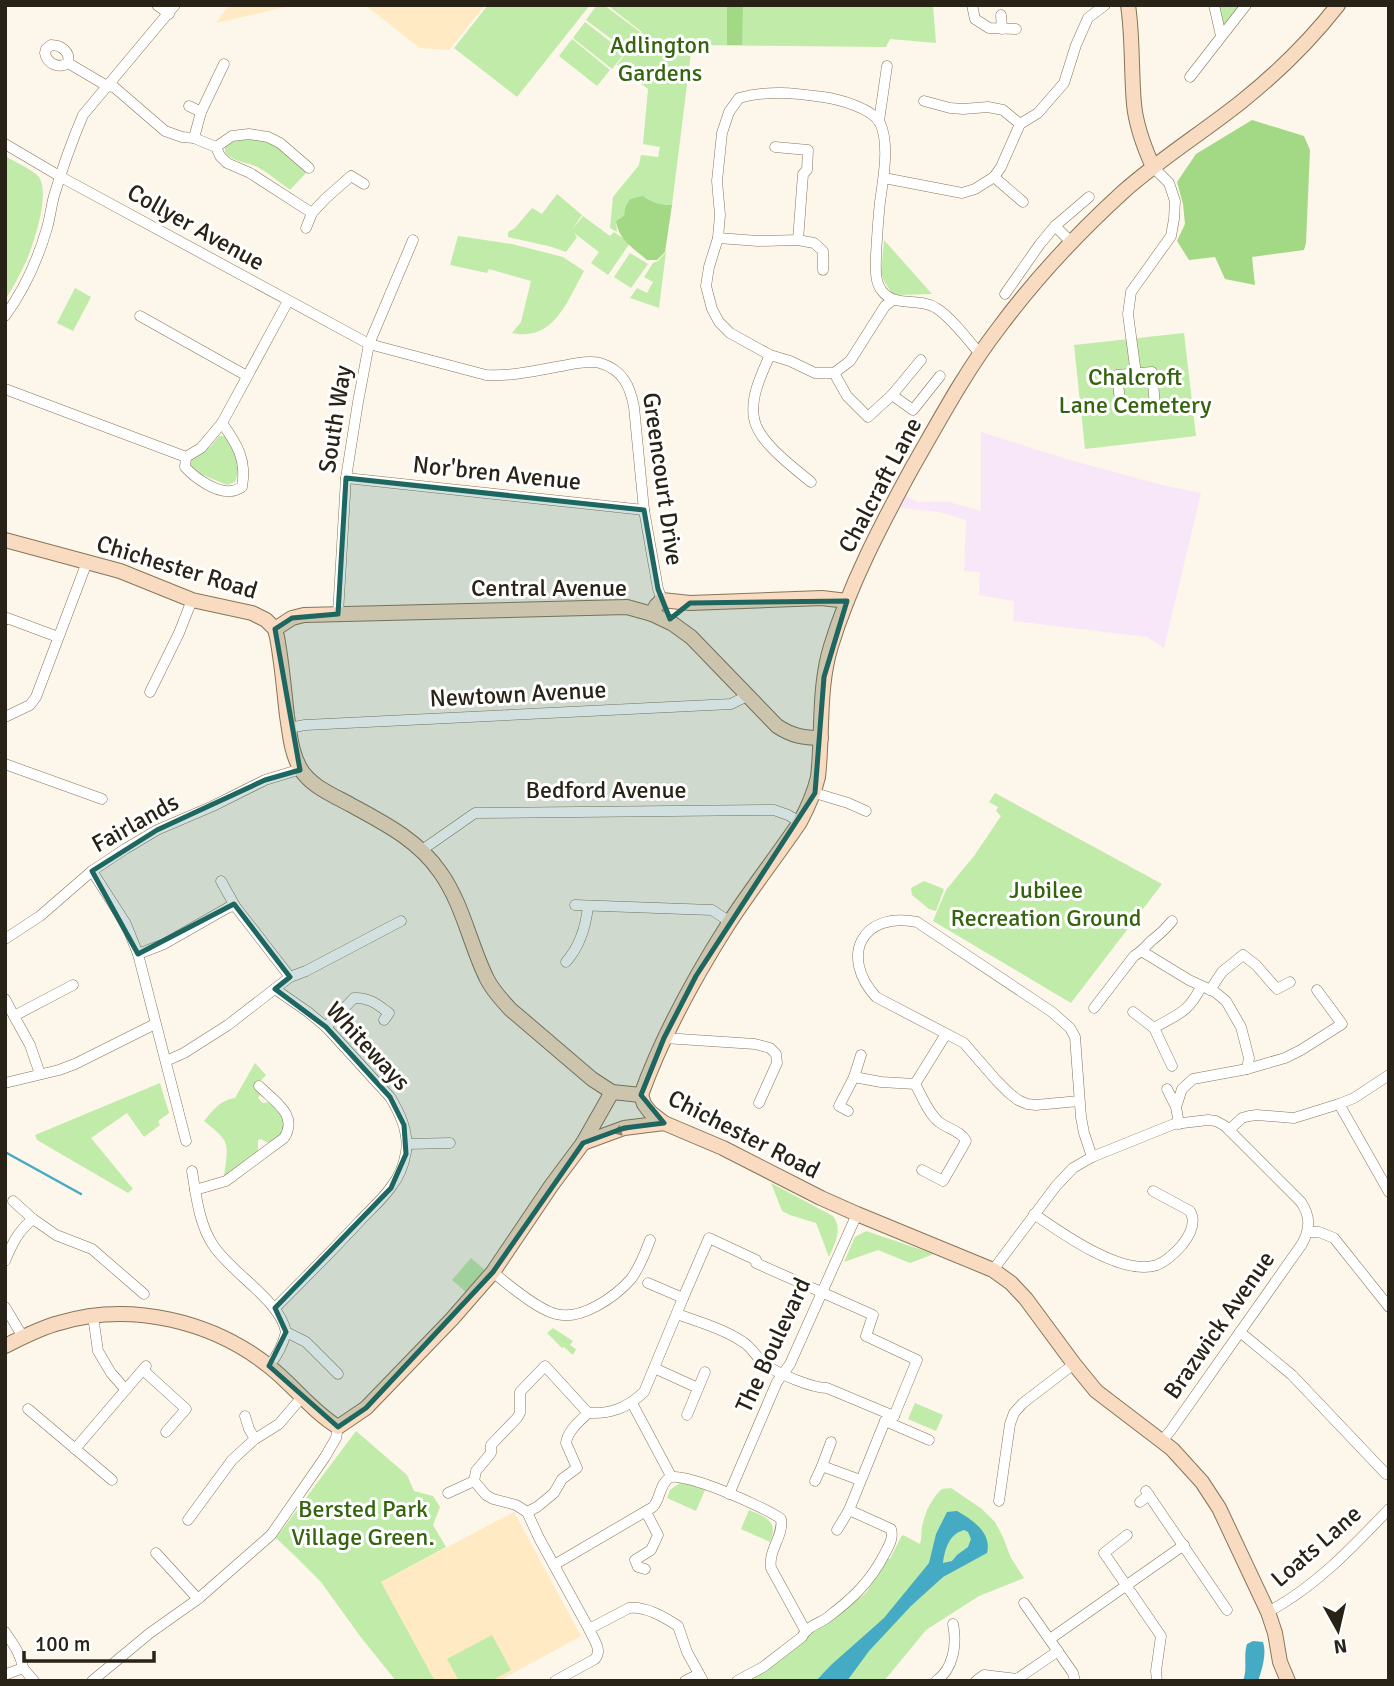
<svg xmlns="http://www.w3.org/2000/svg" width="1394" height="1686" font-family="Signika,sans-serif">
<rect width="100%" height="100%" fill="#fdf6ea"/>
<path fill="#f8e7f9" d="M981,432L1066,459L1162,485L1201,493L1164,648L1147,637L1013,621L1014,601L979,595L980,572L964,571L966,520L939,512L900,508L905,495L917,502H949L981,511Z"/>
<g fill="#ffeac3">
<path d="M229,5H294L216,23Z"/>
<path d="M365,5H485L449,50L420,48Z"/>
<path d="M514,1512L581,1636L499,1681H435L381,1582Z"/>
</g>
<g fill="#c1eba9">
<path d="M488,5H590L517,97L454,48Z"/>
<path d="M597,5H604L640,32L626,50L586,20Z"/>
<path d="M607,5H933L936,43L890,39L886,47L692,45L672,205C660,205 653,203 643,196L625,208L624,217L616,221L617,232L610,228L613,197L639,165L641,155L658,157L660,147L643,144L648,89L617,65L642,32Z"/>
<path d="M1238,5L1239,8L1225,25H1223L1217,6Z"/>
<path d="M585,22L625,53L612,69L573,38Z"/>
<path d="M572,39L610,70L597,86L559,56Z"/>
<path d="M253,138L275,144L307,172L290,190C280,183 271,175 261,169C248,161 235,164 225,152V146L233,139Z"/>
<path d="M5,156C12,160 34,171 38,176C52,191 32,250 24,266C18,278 12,289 5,300Z"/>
<path d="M557,194L582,215L571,231L583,216L610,236L614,232L630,243L608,275L591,263L599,252L574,233L577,237L566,252L552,247L508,237V232L515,228L532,208L542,214Z"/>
<path d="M458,236L512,244L563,257L584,271C567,301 554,342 512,333L521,322L531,281L489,269L487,273L450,265Z"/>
<path d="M884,240L932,294L898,295L891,292L884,281L881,273Z"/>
<path d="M666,252L659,308L630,298L637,288L647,293L653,282L644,277L653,263L658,261Z"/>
<path d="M630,253L648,264L631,288L614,277Z"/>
<path d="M75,288L91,297L73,331L57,323Z"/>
<path d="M1184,333L1196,436L1085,449L1074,345Z"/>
<path d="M219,436H227C238,449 242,465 235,482L227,485L193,471L191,467V460L211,446Z"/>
<path d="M995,793L1162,884L1071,1003L933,921L946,890L974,856L1001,816L996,811L998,807L989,802Z"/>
<path d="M924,881L944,889L936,911L929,909L912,895L911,888Z"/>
<path d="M255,1063L266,1075L255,1087L261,1094L258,1098L263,1103L270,1102L285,1117L283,1134L272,1143L266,1142L261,1139L258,1140V1152L224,1177C228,1144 232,1143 204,1121C213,1110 220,1100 235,1098Z"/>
<path d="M160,1083L169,1113L158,1121L160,1125L144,1137L127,1113L91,1138L133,1189L128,1193L37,1140L35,1135Z"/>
<path d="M771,1183L833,1216C843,1229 835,1243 829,1257L816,1223L790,1215L782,1211Z"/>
<path d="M866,1231L934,1254L910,1263L878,1250L844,1262L855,1237Z"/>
<path d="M471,1258L486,1271L467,1293L452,1280Z"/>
<path d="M553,1328L573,1341L570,1345L576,1349L573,1355L564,1347L562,1348L547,1333Z"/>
<path d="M915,1403L943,1415L936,1431L908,1419Z"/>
<path d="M356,1431L407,1475L414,1491L433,1496L440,1507L433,1525L446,1547L381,1582L435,1681H396L360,1636L321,1582L294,1555L276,1538Z"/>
<path d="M680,1483L693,1485L705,1490L696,1511L667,1498L670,1490Z"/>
<path d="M951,1488L982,1509L995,1522L1003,1537L1011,1558L1024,1578L979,1596L926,1630L884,1681H747L767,1670L798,1646L814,1631L866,1593L887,1558L890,1559L901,1537L903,1535L920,1544C922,1538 921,1533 922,1527C925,1512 931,1499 942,1489Z"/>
<path d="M749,1510C766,1517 779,1521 770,1542L741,1529Z"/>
<path d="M492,1635L511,1670L491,1681H459L447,1659Z"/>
</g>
<g fill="#a3d885">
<path d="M727,5H743L742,45H727Z"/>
<path d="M1252,120L1304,136L1310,150L1306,243L1304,250L1252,257L1255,285L1225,279L1215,257L1189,260L1177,241L1185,224L1183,204L1177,182L1196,154Z"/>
<path d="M643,196C653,203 660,205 672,205L665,252L657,260H647C634,248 619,241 616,221L624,216L625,208L630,199Z"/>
</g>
<g fill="#45aac3" fill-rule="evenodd">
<path d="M957,1511C973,1520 992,1533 987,1553L943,1577L911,1606L869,1651L847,1681H816L831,1665L884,1618L929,1563L936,1534L947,1512ZM964,1530L968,1532L971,1539L968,1547L957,1555L952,1561L943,1563C945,1549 949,1534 964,1530Z"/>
<path d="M1253,1641L1263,1642C1267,1653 1262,1670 1258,1681H1243C1248,1669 1243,1656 1247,1644Z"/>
</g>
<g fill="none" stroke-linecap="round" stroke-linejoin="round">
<path stroke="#45aac3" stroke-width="2.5" d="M5,1152L81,1194"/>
<g stroke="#86765a" stroke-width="11">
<g id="street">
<path d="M157,5L169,14"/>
<path d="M972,5L975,19L989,28L1016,29"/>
<path d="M1214,5L1221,36"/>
<path d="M1001,15L1002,29"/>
<path d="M51,45C61,45 71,52 68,63C59,69 47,64 45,53L46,49Z"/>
<path d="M68,63L107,86L114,87L165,131L182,137L194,138L216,147L220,156L227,163L250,173L312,213L325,199L351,176L364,184"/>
<path d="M1190,77L1246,5"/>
<path d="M924,101L950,108L963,109L988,107L1003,110L1020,124"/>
<path d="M189,106L201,112"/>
<path d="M879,121L887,66"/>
<path d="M194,138L201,112L224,64"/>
<path d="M5,144L61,177L369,344L486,375C511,377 537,370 562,366C573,364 588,360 600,363C623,370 630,386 634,407L644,510L658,589L662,600"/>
<path d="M216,147L232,136L249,134L268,137L280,143L309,168"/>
<path d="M775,147L808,150L807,170L803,174L798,240"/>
<path d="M994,177L1023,202"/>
<path d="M884,178L962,193L975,189L994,177L1001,167L1020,124L1038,113L1064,83L1076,45L1088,18L1105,5"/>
<path d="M1055,226L1071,242"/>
<path d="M306,228L312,213"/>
<path d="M718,238L758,241L798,240L814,243L823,251V270"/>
<path d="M1005,294L1040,244L1055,226L1089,197"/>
<path d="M893,300L885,306L850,361L834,373H815L790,361L770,355L730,333L719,322L712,309L706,286L709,267L718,238L720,215L717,181L722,133L729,112L739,98C768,90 794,93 823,97C838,99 872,108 880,123C890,144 883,180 880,202C878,220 877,237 876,255C876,267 874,281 882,291C895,308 919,297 936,308C951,317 969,341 980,354"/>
<path d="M5,316C24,290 38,259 47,228C50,218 51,207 54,196C62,169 72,141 83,115L175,5"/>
<path d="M140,316L247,376"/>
<path d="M770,355C762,373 750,397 754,418C757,441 794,468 811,482"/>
<path d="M1152,372L1155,406L1121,409L1117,375Z"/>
<path d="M834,373L847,396L868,417L892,395L921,360"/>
<path d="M1136,374L1128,314L1131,292L1171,236L1174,219L1175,201L1169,183L1153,167"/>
<path d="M5,389L186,457L201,448L222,423L288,301"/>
<path d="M892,395L913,410L940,376"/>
<path d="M186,457L185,467C195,478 216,493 231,491C235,491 238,489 242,487C247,460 237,444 222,423"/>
<path d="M346,478L644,510"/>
<path d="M338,614L346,478L358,402L369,344L413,240"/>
<path d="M5,620L7,618L58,637"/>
<path d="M150,692L179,633L192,600"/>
<path d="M5,717L30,705L36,697L87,562"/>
<path d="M289,728L305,725L731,704L747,696"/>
<path d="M5,764L102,799"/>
<path d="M815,793L848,803L866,811"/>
<path d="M422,850L475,813L774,810L788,815L800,822"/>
<path d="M92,871L126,924L138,954L186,1141"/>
<path d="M221,881L235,906"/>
<path d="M575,905L712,910L730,922"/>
<path d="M5,939L40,916L92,871L125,849L157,830L213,806L265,780L301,769"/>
<path d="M1143,952L1189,980L1215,992L1226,1001L1241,1027L1249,1058L1247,1069L1193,1079L1182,1089L1176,1107"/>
<path d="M138,954L164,944L229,907L235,906L290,977"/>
<path d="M566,962C580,946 586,926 588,906"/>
<path d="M275,989L308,1012L326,1027L390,1097C400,1113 409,1133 406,1152C404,1165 399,1177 391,1187C382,1200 369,1211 358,1223C331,1252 303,1280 275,1308"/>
<path d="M1210,990L1222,972L1243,955L1256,965L1277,989L1290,982"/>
<path d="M5,999L14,1016"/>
<path d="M1094,1008L1134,956C1141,952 1145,947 1151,941C1160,934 1164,931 1172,921"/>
<path d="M1133,1012L1154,1028"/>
<path d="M326,1027L354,998C369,997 378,1005 389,1013L384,1020"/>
<path d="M664,1038L755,1044L770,1048L776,1054L777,1063L759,1103"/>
<path d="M166,1061L184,1053L228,1025L290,977L306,971L401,921"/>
<path d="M1172,1066L1154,1028C1178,1014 1188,1013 1201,987"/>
<path d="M1247,1069L1285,1058L1301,1050L1342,1024L1317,990"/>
<path d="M40,1074L30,1045L14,1016L73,985"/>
<path d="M854,1077L881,1082L915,1084L946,1034"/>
<path d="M5,1083L59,1070L75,1064L155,1024"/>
<path d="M915,1084C922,1096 928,1113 939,1122C948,1129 961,1131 966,1141L943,1181L922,1170"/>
<path d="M1167,1089L1176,1107L1179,1124"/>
<path d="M1079,1101L1036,1105L1027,1104L1018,1100L1009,1093L996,1080L964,1043L876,997C839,956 862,911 917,922L1052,1012L1070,1028L1075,1037L1081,1117L1084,1133L1092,1157"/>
<path d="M1339,1104L1389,1192"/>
<path d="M848,1111L839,1106L854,1077L861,1055"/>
<path d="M1229,1130L1242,1118L1249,1116L1257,1115L1294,1118L1339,1104L1354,1098L1389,1075"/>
<path d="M407,1144L450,1143"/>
<path d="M192,1171C196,1195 199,1224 213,1245C231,1273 280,1300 286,1332L306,1342L338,1374"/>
<path d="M195,1190L226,1181L284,1138C299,1115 274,1101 259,1086"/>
<path d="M13,1201L33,1219L56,1235L92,1249L144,1294"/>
<path d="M1034,1214C1061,1233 1123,1277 1157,1265C1167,1261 1175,1253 1182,1245C1190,1235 1197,1223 1190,1211L1153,1191"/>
<path d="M1308,1232H1319L1334,1238L1389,1307"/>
<path d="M5,1261C12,1244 18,1231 33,1219"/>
<path d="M993,1270L1056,1186L1073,1168L1092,1157L1174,1124L1208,1120L1216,1121L1225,1126L1301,1202C1311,1217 1310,1229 1302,1244L1171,1430L1162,1441"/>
<path d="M493,1272C507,1284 539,1310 556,1314C581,1321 615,1297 631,1279C640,1267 645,1253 650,1240"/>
<path d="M648,1283L683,1298L709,1238L756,1260V1263L873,1315L866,1336L917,1360L894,1416"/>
<path d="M5,1307L23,1337"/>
<path d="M677,1314C699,1322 724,1329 743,1342C752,1347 757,1359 766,1365C779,1374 812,1388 827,1388L894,1416"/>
<path d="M93,1316L98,1351L111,1373L126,1390"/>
<path d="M1240,1332L1292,1375L1386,1474"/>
<path d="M269,1366C277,1356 283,1345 286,1332"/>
<path d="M654,1368L698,1388"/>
<path d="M143,1370L186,1409L166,1432"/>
<path d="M632,1403L671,1476"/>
<path d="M28,1409L112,1480"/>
<path d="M588,1413C580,1421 568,1430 566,1443L577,1468L562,1479L554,1493L537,1507L527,1512L516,1505L493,1499L486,1495L474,1481L476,1471L491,1453V1445L517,1418L520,1413V1392L545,1366L588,1413C611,1414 627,1408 644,1392L683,1298"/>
<path d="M687,1415L705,1372"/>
<path d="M245,1416L249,1429L255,1439"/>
<path d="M885,1421L929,1440"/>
<path d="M75,1449L146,1366"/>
<path d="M822,1466L831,1442"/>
<path d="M815,1481L822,1466L860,1480"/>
<path d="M1146,1491L1227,1610"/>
<path d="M448,1493L474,1481"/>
<path d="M729,1494L777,1382L790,1364L857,1214"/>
<path d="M999,1501L1010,1424L1014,1413L1023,1403L1074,1364"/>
<path d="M1140,1502L1149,1495"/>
<path d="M527,1512L539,1538L589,1629L629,1608C646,1606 664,1617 678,1626L687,1652L703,1681"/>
<path d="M188,1520L232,1460L255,1439L279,1424L302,1397"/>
<path d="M837,1530L849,1510L885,1421L894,1416"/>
<path d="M1127,1535L1104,1553L1161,1636L1156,1671L1157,1681"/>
<path d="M156,1553L198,1599"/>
<path d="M554,1565L653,1507C660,1499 660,1484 669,1478C681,1470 767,1508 781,1519C784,1536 768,1550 771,1568L805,1630"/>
<path d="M645,1569L638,1567L635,1560L651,1550L658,1535L646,1512"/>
<path d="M1024,1603L1073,1673L1075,1681"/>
<path d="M1268,1612C1315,1587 1352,1548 1389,1509"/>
<path d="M5,1632C13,1644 21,1654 23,1668"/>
<path d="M1050,1639L1184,1545"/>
<path d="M7,1674L23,1668L34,1681"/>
<path d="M92,1681L150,1633L198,1599L271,1535L325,1457L336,1438L338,1427"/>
<path d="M555,1681L595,1659C603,1650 593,1639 589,1629"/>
<path d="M685,1681L699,1674"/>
<path d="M737,1681L763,1667L802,1637C807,1626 819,1624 828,1617C852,1599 870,1582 884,1555C888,1547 894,1539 891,1529L849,1510"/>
<path d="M936,1681C954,1669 957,1643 953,1624"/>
<path d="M976,1681L984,1675L1017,1679L1058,1651"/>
</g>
</g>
<g stroke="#86765a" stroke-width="16">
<g id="secondary">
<path d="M1128,5C1133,38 1131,71 1134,104C1136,126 1144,147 1153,167"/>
<path d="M5,540L120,571L192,600L252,613L266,620L275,629L277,637C282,663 284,690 287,716C290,734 291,752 300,768C310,786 333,795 351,805C384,823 418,840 440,872C463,904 470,945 487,979C493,991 502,1000 510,1009L592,1079L612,1092L641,1095"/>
<path d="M652,614L656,606L662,600L690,603L822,598L847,601"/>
<path d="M275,629L292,618L304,615L627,607L652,614L673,624L691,637L777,726C792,736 804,738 821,738"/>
<path d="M641,1095C663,1034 694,978 729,923C751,889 777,856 800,822C808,807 814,794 818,777C823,734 818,688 831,646C850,584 881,525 912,468C939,421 965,372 998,329C1035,279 1077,234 1123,192C1160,159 1202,133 1241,102C1276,74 1310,41 1338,5"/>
<path d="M641,1095L644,1104L650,1112L664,1123L723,1148L821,1198L857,1214L993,1270L1011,1283L1026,1299L1074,1364L1096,1391L1172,1449L1202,1482L1219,1508L1268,1612L1275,1633L1280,1662L1288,1681"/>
<path d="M583,1143L624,1128L664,1123"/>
<path d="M5,1346C23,1337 40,1328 59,1323C130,1301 213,1321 270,1367C294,1386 312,1411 338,1427L366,1408L452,1319L493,1272L551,1186L583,1143L612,1092"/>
</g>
</g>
<use href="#street" stroke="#fff" stroke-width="10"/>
<use href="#secondary" stroke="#f8dbc0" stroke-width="14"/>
</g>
<defs><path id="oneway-solid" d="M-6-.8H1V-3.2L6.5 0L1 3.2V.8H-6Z" transform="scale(1.75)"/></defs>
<use fill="#907e6b" href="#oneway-solid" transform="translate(623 1130) rotate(165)"/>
<path fill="#1d6760" fill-opacity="0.2" stroke="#1d6760" stroke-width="5" stroke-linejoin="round" d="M346,478L644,510L658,589L670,619L690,603L847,601L824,677L815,793L696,976L664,1038L641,1095L664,1123L624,1128L583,1143L493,1272L366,1408L338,1427L269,1366L286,1332L275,1308L391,1188L406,1154L404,1125L390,1097L326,1027L275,989L290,977L234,904L138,954L92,871L157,830L265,780L300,770L275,629L292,618L338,614Z"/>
<g text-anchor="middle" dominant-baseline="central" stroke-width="6" stroke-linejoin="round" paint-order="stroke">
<g font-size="24" fill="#35640e" stroke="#fff">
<text x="660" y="45">Adlington<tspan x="660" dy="28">Gardens</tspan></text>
<text x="1135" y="377">Chalcroft<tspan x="1135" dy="28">Lane Cemetery</tspan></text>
<text x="1046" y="890">Jubilee<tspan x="1046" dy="28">Recreation Ground</tspan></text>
<text x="363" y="1509">Bersted Park<tspan x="363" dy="28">Village Green.</tspan></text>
</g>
<g font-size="24" fill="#292216" stroke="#fff">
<text transform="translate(196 227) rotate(29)">Collyer Avenue</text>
<text transform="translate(335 419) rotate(-81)">South Way</text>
<text transform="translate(497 473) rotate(6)">Nor'bren Avenue</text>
<text transform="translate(663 479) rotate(82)">Greencourt Drive</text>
<text transform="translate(880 485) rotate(-62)">Chalcraft Lane</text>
<text transform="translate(177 567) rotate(17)">Chichester Road</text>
<text x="549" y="588">Central Avenue</text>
<text transform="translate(518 694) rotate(-3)">Newtown Avenue</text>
<text x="606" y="790">Bedford Avenue</text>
<text transform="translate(135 823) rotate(-29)">Fairlands</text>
<text transform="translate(368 1046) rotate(47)">Whiteways</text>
<text transform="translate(744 1134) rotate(27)">Chichester Road</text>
<text transform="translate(1219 1325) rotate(-55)">Brazwick Avenue</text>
<text transform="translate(773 1345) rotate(-65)">The Boulevard</text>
<text transform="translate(1316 1546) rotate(-41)">Loats Lane</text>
</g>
</g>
<rect width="1394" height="1686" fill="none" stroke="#292216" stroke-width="14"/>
<g transform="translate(1338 1630) rotate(172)" stroke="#ffffff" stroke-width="5" paint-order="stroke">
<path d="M0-5L12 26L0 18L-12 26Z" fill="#292216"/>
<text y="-10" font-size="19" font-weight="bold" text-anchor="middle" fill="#292216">N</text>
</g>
<path d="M24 1651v10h130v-10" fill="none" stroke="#292216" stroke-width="3.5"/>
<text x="35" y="1651" font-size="21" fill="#292216" stroke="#ffffff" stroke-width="5" paint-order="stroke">100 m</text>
</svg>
